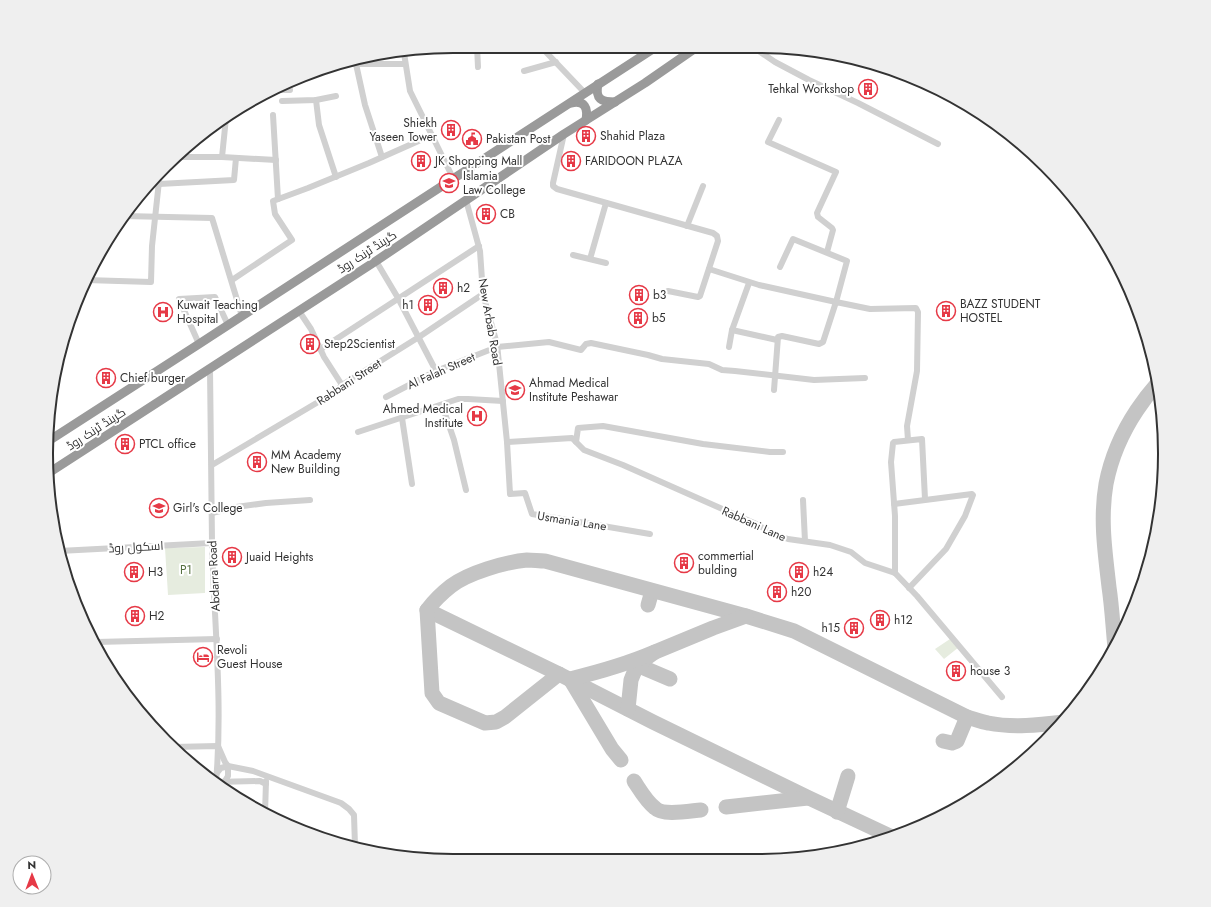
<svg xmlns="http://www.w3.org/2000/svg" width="1211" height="907" font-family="Jost,Cairo,sans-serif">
<rect width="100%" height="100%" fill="#fff"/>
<g fill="#e6ecdf">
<path d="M205,547V593L168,595L165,548Z"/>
<path d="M950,639L959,647L944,659L935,649Z"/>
</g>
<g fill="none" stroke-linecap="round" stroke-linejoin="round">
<g stroke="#c4c4c4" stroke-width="15">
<path d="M648,605L652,591"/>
<path d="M427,610L559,674L653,722L809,798L890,836"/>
<path d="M1115,648C1113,628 1112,607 1109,587C1105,552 1100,519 1106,484C1111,458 1123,431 1137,410C1143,401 1150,392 1157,384"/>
<path d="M637,665L670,679"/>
<path d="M559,674L505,717L496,722L485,723L439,703L432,693L427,610C434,601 442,593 451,586C468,573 505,562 527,560C533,560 539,561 545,561L746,616L794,631L967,717C974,719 981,722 988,723C1013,728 1039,725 1064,722"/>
<path d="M628,709L631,680L637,665L655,652L713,628L746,616"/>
<path d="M943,741L952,743L957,741L967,717"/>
<path d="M621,760L612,749L570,679C599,672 627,664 655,652"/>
<path d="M634,781C640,790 646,801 655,808C663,816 689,811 701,810"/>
<path d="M726,807L808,798"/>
<path d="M837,812L848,776"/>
</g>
<g stroke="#d0d0d0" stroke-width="6">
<path d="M477,46L478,67"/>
<path d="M753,47L775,62L809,80L858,103L938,144"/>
<path d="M544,50L585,93"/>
<path d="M404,53L410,91L453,178"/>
<path d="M352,59L356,64L365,105L382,157"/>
<path d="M338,64H405"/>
<path d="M524,71L556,62"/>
<path d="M275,90H290L289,84"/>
<path d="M316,100L319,125L336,177"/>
<path d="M282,101L316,100L336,96"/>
<path d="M273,115L278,199"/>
<path d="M779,120L768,142L836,172L817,213L818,217L832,228L833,230L827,252"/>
<path d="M564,134L553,183V186L557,189L713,233L717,236L718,241L700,296L698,297L668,291"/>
<path d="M177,157H222L276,160"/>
<path d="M222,157L226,118"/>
<path d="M159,184L234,180L236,158"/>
<path d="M466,200L480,251L483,294L497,344L507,442L510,494L525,493L532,514L650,534"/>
<path d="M124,216L212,218L242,316"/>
<path d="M687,226L703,186"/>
<path d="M573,255L606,263"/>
<path d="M590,259L606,203"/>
<path d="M376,261L398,298L436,371"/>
<path d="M709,269L759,285L836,302L847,261L793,239L780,267"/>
<path d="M86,280L151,282L152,246L160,172"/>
<path d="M232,280L292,240L275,214L273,201L308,188L369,163L432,135"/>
<path d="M299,311L311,329L324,357L342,385"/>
<path d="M732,330L777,340"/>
<path d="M199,344L179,299L215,297L228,325"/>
<path d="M729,347L732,330L749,283"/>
<path d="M321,349L479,246"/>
<path d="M210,369C211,427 211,485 212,542C214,622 223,702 216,782"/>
<path d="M774,390L778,337L782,336L819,344L823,342L836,302L870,309L916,308L918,312L917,371L907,426L908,440"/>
<path d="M386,397L436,371L497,347L549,342L581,350L586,344L591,343L648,355L662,359L709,364L722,370L735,371L814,380L865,378"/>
<path d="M442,405L454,440L466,490"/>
<path d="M402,418L412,484"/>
<path d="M358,432L458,399H468L503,401"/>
<path d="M507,442L572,438L584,450L623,465L754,523L776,535L788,539L830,545L851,552L865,563L895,573L917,596L1002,697"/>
<path d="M576,442L578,428L603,426L703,444L770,452H783"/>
<path d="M212,465L335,392L342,385L419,337L483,294"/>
<path d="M803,500L805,541"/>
<path d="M894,504L972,494L973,495L965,516L946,549L909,588"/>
<path d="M212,513L236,507L266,503L310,500"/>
<path d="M59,551L212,543"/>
<path d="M895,573V516L891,462L893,443L894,442L922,439L925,499"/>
<path d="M96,642L217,639"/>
<path d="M173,747L218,746L225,762L228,766L253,771L341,803L349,809L354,815L355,846"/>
<path d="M217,773L221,768L228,766V776L225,781"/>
<path d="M215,782L260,781L266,784"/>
<path d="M265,814L266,781"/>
</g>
<g stroke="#9a9a9a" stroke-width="9">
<path d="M598,84C595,99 601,102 615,102"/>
<path d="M571,103C585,100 588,108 586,120"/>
<path d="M50,440L199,344L656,47"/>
<path d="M47,474L376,261L564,134L645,83L697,47"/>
</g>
</g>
<defs>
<g id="building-ring" transform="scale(1)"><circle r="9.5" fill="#fff" stroke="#e63946" stroke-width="1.5"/><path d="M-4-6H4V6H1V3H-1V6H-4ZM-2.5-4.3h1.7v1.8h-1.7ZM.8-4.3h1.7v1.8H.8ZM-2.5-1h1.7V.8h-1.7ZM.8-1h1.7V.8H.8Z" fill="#e63946"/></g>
<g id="civic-ring" transform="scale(1)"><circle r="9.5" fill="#fff" stroke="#e63946" stroke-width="1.5"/><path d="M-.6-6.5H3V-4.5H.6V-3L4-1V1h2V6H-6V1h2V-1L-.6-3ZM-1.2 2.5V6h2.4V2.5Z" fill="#e63946"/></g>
<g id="university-ring" transform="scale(1)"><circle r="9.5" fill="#fff" stroke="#e63946" stroke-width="1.5"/><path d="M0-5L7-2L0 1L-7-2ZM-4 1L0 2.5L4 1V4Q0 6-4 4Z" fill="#e63946"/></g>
<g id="hospital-ring" transform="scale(1)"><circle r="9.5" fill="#fff" stroke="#e63946" stroke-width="1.5"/><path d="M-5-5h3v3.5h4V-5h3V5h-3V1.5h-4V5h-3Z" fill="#e63946"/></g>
<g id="hotel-ring" transform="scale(1)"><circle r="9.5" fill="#fff" stroke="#e63946" stroke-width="1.5"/><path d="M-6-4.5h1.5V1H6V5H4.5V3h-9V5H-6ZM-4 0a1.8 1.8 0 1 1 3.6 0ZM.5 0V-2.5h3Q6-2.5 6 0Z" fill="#e63946"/></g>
</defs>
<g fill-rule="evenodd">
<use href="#building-ring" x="868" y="89"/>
<use href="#building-ring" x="451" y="130"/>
<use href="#building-ring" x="586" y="136"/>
<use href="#civic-ring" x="472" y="139"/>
<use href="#building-ring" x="421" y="161"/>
<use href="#building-ring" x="571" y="161"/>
<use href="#university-ring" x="449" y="183"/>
<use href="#building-ring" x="486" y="214"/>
<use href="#building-ring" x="443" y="288"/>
<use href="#building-ring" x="639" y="295"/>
<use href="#building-ring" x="428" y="305"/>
<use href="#building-ring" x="946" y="311"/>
<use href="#hospital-ring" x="163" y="312"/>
<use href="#building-ring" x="638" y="318"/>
<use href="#building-ring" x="310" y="344"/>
<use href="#building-ring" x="106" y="378"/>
<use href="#university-ring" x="515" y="390"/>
<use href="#hospital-ring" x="477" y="416"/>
<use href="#building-ring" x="125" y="444"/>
<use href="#building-ring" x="257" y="462"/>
<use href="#university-ring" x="159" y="508"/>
<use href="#building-ring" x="232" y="557"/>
<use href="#building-ring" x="684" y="563"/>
<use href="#building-ring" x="134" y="572"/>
<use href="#building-ring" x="799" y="572"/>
<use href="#building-ring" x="777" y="592"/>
<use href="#building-ring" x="135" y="616"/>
<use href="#building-ring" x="880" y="620"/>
<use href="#building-ring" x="854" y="628"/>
<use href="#hotel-ring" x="203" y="657"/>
<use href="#building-ring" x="956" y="671"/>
</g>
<g text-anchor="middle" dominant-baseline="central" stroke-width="4" stroke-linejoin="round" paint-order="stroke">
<g font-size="12" fill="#333" stroke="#fff" text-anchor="start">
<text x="854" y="89" text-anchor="end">Tehkal Workshop</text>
<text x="437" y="123" text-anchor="end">Shiekh<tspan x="437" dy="14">Yaseen Tower</tspan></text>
<text x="600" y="136">Shahid Plaza</text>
<text x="486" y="139">Pakistan Post</text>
<text x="435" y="161">JK Shopping Mall</text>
<text x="585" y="161">FARIDOON PLAZA</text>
<text x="463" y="176">Islamia<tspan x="463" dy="14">Law College</tspan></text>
<text x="500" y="214">CB</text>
<text x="457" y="288">h2</text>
<text x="653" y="295">b3</text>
<text x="960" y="304">BAZZ STUDENT<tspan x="960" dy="14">HOSTEL</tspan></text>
<text x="177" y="305">Kuwait Teaching<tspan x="177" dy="14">Hospital</tspan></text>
<text x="414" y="305" text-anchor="end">h1</text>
<text x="652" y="318">b5</text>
<text x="324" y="344">Step2Scientist</text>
<text x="120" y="378">Chief burger</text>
<text x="529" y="383">Ahmad Medical<tspan x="529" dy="14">Institute Peshawar</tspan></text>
<text x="463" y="409" text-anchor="end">Ahmed Medical<tspan x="463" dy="14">Institute</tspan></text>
<text x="139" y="444">PTCL office</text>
<text x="271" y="455">MM Academy<tspan x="271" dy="14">New Building</tspan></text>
<text x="173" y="508">Girl's College</text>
<text x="698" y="556">commertial<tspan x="698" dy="14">bulding</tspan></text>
<text x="246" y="557">Juaid Heights</text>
<text x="148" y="572">H3</text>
<text x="813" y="572">h24</text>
<text x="791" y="592">h20</text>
<text x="149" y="616">H2</text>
<text x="894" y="620">h12</text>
<text x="840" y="628" text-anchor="end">h15</text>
<text x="217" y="650">Revoli<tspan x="217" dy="14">Guest House</tspan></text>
<text x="970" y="671">house 3</text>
</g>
<g font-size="12" fill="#333" stroke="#fff">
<text transform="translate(367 252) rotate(-33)">گرینڈ ٹرنک روڈ</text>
<text transform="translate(490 322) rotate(80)">New Arbab Road</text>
<text transform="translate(441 371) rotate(-24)">Al Falah Street</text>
<text transform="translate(349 382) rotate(-33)">Rabbani Street</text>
<text transform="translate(96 429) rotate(-33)">گرینڈ ٹرنک روڈ</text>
<text transform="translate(572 521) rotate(9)">Usmania Lane</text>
<text transform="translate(754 524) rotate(24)">Rabbani Lane</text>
<text transform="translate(136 547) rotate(-3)">اسکول روڈ</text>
<text transform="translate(214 576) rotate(-93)">Abdarra Road</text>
</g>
<g font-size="12" fill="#56703f" stroke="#fff">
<text x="186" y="570">P1</text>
</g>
</g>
<path d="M0 0H1211V907H0ZM453 53H758A400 400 0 0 1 1158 453V454A400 400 0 0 1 758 854H453A400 400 0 0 1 53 454V453A400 400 0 0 1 453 53Z" fill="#efefef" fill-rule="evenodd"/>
<path fill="none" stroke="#333" stroke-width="2" d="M453 53H758A400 400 0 0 1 1158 453V454A400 400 0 0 1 758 854H453A400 400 0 0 1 53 454V453A400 400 0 0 1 453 53Z"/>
<g transform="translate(32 875) rotate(359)"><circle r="19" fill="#ffffff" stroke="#adadad"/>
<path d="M0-3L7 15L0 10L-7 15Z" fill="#e63946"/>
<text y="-6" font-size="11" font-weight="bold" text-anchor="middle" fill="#333333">N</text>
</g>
</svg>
